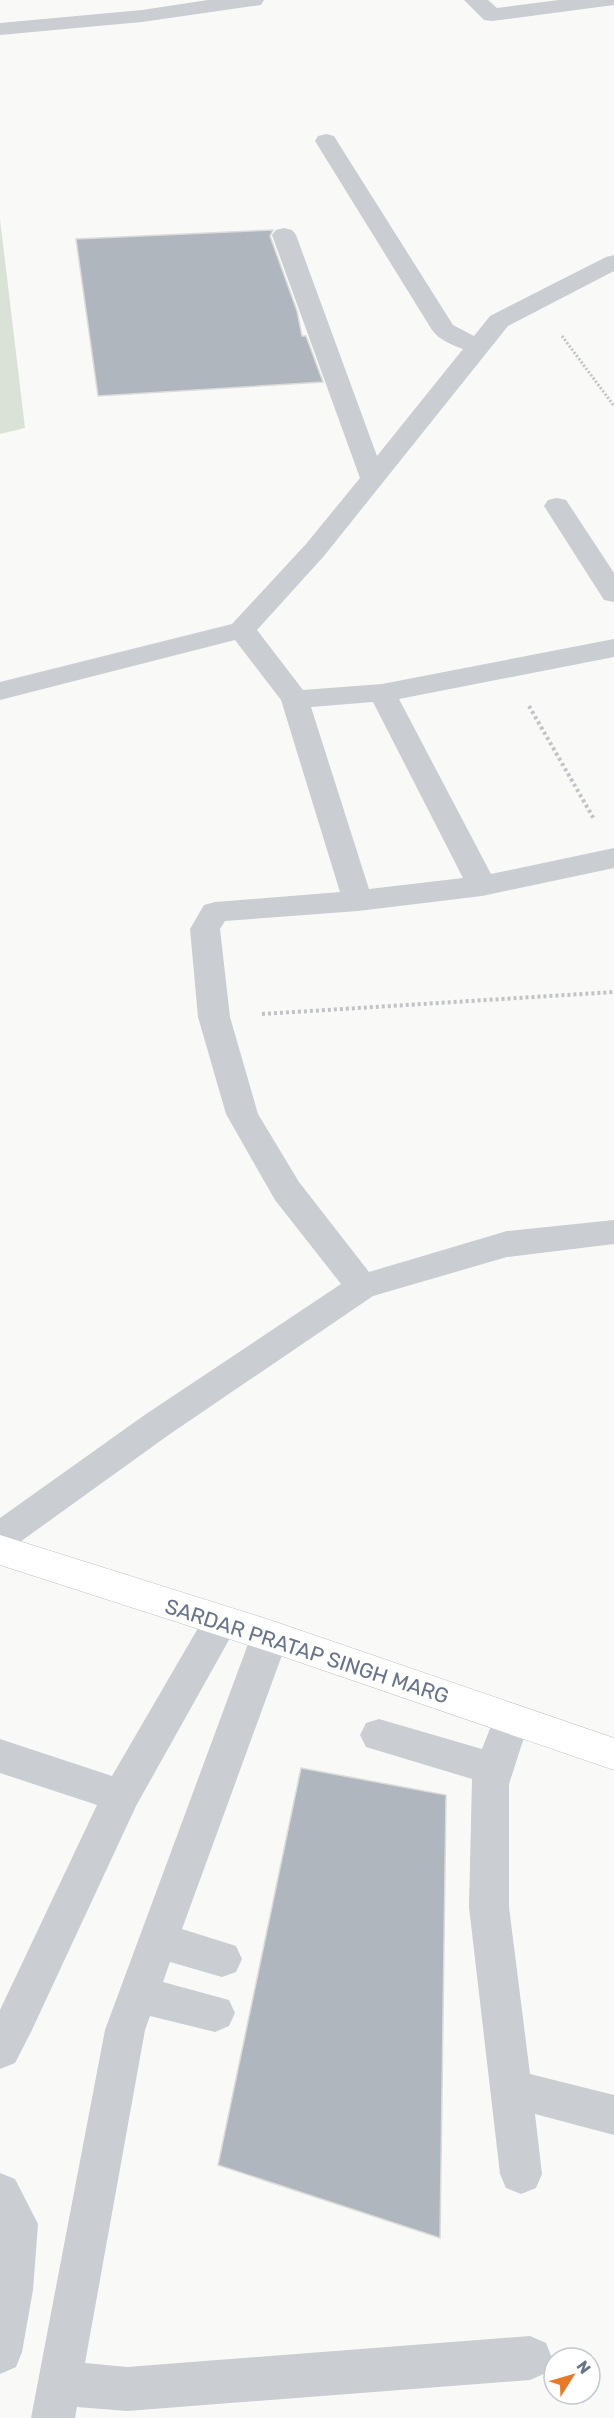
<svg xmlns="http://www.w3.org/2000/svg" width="614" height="2418" font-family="Rubik,sans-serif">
<rect width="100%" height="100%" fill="#f9faf7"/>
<path fill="#dae2d8" d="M0,219L25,428L0,434Z"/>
<g fill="#b0b6be" stroke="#dbdcd9" stroke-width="1.5">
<path d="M273,230L270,236L297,311L302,336H306L323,382L98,396L76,239Z"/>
<path d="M301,1768L446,1795L440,2238L218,2165Z"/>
</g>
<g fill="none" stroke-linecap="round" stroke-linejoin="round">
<g stroke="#bbbec3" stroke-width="1">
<path id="major" d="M0,1535L270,1620L614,1738V1770L270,1652L0,1565Z"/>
</g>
<path stroke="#c1c3c6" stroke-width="3" stroke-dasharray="2 2" stroke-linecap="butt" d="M562,336L614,406"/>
<g stroke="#c1c3c6" stroke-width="4" stroke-dasharray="3 3" stroke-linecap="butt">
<path d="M529,706L594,819"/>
<path d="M262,1014L614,992"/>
</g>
<g fill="#cacdd1" fill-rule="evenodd">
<path d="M208,0H264L261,5L253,6L142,22L0,35V23L142,10Z"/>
<path d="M464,0H488L497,8L559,0H614V5L492,21L484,20Z"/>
<path d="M326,134L334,136L337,141L453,325L474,336L490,316L606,257L614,255V271L508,326L324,556L257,630L303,690L382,684L614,639V657L399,699L491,874L614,848V868L482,896L358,911L225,921L220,929L230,1017L258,1114L299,1182L369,1272L507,1231L614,1220V1244L507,1257L373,1296L170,1434L13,1547L0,1552V1518L146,1414L341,1284L275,1200L226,1114L198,1017L190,929L204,905L215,902L340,892L281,700L235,640L0,700V682L232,624L306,544L360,478L272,235L276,230L284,228L292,230L296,235L377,456L463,349C452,345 439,340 432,330L315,141L318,136ZM373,702L463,878L369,889L311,707Z"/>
<path d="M557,498L566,500L614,573V602L604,600L544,506L548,500Z"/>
<path d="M221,1607L234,1611L239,1622L136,1806L31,2032L15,2063L0,2069V2010L97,1805L0,1773V1739L112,1776L208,1611Z"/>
<path d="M270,1620L283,1625L289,1636L182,1929L236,1946L242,1959L236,1972L222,1977L170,1962L163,1982L229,2000L235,2013L229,2026L215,2032L150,2016L145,2030L85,2363L127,2367L530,2336L546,2343L552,2358L546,2373L530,2380L127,2411L77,2407L75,2418H31L105,2030L251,1636L257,1625Z"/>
<path d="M511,1703L524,1708L530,1719L509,1784V1907L530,2074L614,2095V2135L535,2114L542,2174L536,2188L521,2194L506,2188L500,2174L469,1907L472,1779L366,1747L360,1735L366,1723L379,1719L482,1749L498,1708Z"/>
<path d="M0,2173L15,2179L38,2224L33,2290L22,2352L16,2367L0,2374Z"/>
</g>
<use href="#major" fill="#fff" fill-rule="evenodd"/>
</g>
<g text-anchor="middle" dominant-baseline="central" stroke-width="6" stroke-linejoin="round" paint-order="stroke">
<g font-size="21" fill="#687489" stroke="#fff">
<text transform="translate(307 1651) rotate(18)">SARDAR PRATAP SINGH MARG</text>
</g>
</g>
<g transform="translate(572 2376) rotate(53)"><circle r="28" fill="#ffffff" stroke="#c3c7d0" stroke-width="1.5"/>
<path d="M0-4.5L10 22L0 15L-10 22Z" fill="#e7792a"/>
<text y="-9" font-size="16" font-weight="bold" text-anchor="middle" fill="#687489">N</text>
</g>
</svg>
